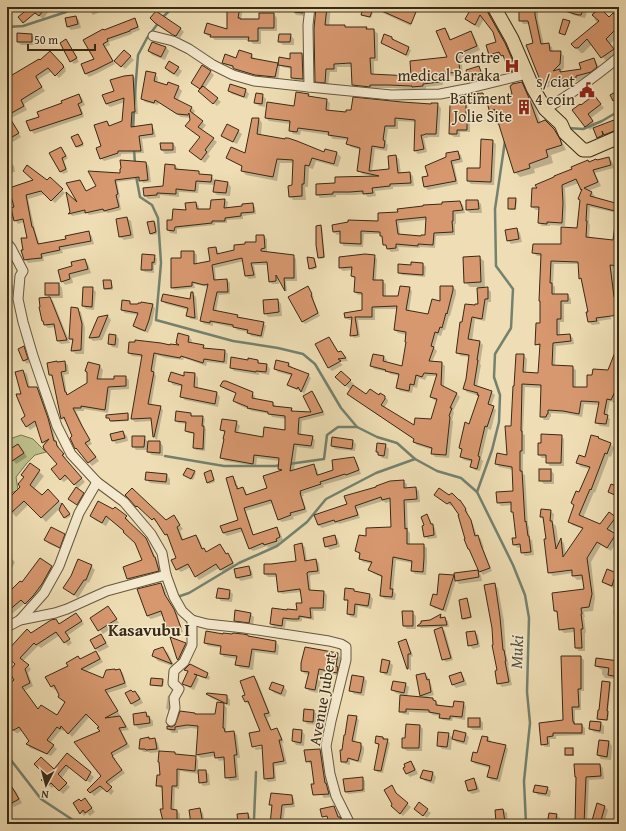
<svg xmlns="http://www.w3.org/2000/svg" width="626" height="831" font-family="'Gentium Book Plus',serif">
<rect width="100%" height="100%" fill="#efdeb5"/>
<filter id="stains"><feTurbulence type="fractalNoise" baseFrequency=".005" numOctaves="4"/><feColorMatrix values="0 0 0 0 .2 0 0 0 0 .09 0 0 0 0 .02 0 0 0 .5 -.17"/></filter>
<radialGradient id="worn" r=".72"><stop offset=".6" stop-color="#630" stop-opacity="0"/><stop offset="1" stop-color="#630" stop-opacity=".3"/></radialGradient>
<path fill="#bdc08b" stroke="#7a7550" d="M21,435L33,439L46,452L35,455L27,463L16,477L18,490L7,495V440Z"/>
<g fill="#0003" fill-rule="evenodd">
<path d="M36,7H52L43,19L37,14Z"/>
<path d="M88,7H101L102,11L93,15L90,11Z"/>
<path d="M164,7H171L167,10Z"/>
<path d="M193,7H206L203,12Z"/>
<path d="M230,7H243L241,20H260L274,14L277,18V31H261V44H253L250,40H215L212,37L208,36L205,33L228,30Z"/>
<path d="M293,7H308L306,16L296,15L293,11Z"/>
<path d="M318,7H331L329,26H344L346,28H367L369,30H374L378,34V61H374V75L412,77L448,58L444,29L448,32L451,40L470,32L474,36L480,50L461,58L463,75L442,77L443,85L426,87V89L417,90L393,88H373V90L356,88L353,85L352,67H337V72H330L328,86L320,85L316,81Z"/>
<path d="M379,7H416L411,26L383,13L379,9Z"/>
<path d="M465,7H491L490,11L491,16L509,48L520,74L514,76L509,72L506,59L502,56L494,59L490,55L498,43L494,31L484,19L479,28L470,23L466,19L471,10Z"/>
<path d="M513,7H538V19L544,45L548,44L552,47L553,53H561L564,56V68L561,71L562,72L582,70L594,59L597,63L600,71L594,75L579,80V81L558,83L546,88L543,84L530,24H523L520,20V7Z"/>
<path d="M571,7H580L583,8L587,12L585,18L573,15L570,12Z"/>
<path d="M589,7H605L602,11L609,18L619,20V35L610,44L618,54L607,62L592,44L583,53H581L573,44L598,23L594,19L596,18L588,9Z"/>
<path d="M7,10H8V17L7,18Z"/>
<path d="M371,12L373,13L371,18L364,16L362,14Z"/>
<path d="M156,13L181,29L184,32L180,38L159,26L151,18Z"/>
<path d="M76,17L79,20L81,28L71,30L68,27Z"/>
<path d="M134,19L137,23L140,30L132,33V34L109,42L110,45L106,47L115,64L98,73L89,77L86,74L96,60L104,31Z"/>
<path d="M31,35L35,38V45H21L18,42Z"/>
<path d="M290,35L294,39V45H283L279,42Z"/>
<path d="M392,38L395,41L408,48L411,50L408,57L385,45L382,43Z"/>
<path d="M66,40L69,44L79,62L74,64L71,61Z"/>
<path d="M166,47L169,51L165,60L152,55L149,51Z"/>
<path d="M125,51L134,60L125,69L116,61Z"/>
<path d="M302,54L305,57V81L295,80L292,78V69L282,67L280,65L278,80L259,78L239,72L234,68L226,65L223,62L252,55L254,58V59L277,64L279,65L280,59L291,60Z"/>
<path d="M53,55L66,69H65L66,71L59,78L52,71L39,79L38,81L45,91L24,104L27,110L11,118V121L21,137L13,142L7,134V83L40,61Z"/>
<path d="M479,67L482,71L486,81L474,85L470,81Z"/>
<path d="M166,68H178L182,71L178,77L169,72Z"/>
<path d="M211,72L214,75L205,88L221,102L217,106L203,95L201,90L196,86Z"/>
<path d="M155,74L158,78L157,83L167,86L178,87L182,91L178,100L192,108L195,111L193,115L206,125L202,130L217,142L208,154L210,156L205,163L194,155L201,137L191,121V118L181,117L159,102L158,105L145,102L142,98Z"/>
<path d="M133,76L136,79L138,114H135L134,128L151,126L154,129L156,137L142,139L144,153L121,154V156L104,161L101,158L107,122L110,126L123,122L125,102L110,107L106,104L115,92Z"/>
<path d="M521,83L527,88L534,104L541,123L545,121L559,135L566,150L551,155L553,163L534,169L535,173L520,177L515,172L500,125H498L493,120L488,104L475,105L471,102L483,94L486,97L487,103L514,95Z"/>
<path d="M231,85L246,90L249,94L247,99L232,94L229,91Z"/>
<path d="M619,92V105L614,101L611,95Z"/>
<path d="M79,95L82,98L85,105L81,107L84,117L34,134L31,130L40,117Z"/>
<path d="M262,95L266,99L265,107L259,106L255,103Z"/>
<path d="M308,95L311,98L326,100L330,103L329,111L347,113L402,103L437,104L441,108L439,137H428V138H424L427,152L418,154L415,151L416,122L398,121V129H388L386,143L388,145L387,151L375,149L372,171L390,170L396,156L399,159L401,174L410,173L413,176L414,186L393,187V189L375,191L376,196L368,197L365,194L354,195H336V197L320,198L317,194L336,184L375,177L362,174L359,170L361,150L351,147L347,144L348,140L333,139L329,135L301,131L300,135L293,134L290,130L291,124L269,121L266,118L295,107Z"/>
<path d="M594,96L604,108L591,118L596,125L590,130L573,110L581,106Z"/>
<path d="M465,104L469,108L468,119L470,121V132H460V137H454L450,134L451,105Z"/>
<path d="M259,119L262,123L261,136L325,153L326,150L337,153L341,157L338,167L316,161L313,169L309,168L308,187H305L306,200H293L290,196L293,186L294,163H280L277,181L246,175L242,171L243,167L231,161L227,158L245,155Z"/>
<path d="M619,124V132L608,137L604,133L605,138L600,140L598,137L594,129Z"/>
<path d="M238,131L242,134L237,144L226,139L222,135Z"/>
<path d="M78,135L84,146L78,148L72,138Z"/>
<path d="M492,141L496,144L494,185L471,184L468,181L481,169Z"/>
<path d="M173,144L176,147V153L165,154L162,150Z"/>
<path d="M61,148L63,151L68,158L64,161L68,172L63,174L60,171Z"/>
<path d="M458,152L461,155L463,162L454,164L458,184L428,190L425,187L429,177Z"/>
<path d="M608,158L612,161L614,168L595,173L601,186L588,191L592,193L595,196L594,198L619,205V269L613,268L615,284L619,283V311L595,312L610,317L612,319L599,321L600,324L592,325L589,322L587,313H589L582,280L580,278L579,264H554L553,285L555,287V295H568L571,299V304H564V322H560V336L570,335L573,338L574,344L556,346L555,367H572L576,370V388H588L619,372V405L610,401L607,416L610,419L609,427L600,426L596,422L599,405L584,404L582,417L567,414L551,413V417H550L549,420H544L541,416L542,388L525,387L523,434L525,435V454H523V474L525,475L528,525L529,526L530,539L532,540L534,555L525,556L522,552L521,547L518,548L514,545L517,539L514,514L512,512V505L501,506L498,502L514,492L513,470L499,467L496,463L508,456L524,355L527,359L526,374H539L541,347L536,344L540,324L542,256H537L534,253L562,245L578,229L583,191L579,183L565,188L566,207L565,226L550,225V226H542L539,223V210H536L532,207L538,189L589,163ZM590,207L617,213L613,241L589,239L590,225L589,223Z"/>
<path d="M7,163H11L14,166L15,172L8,173L7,172Z"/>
<path d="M146,163L149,166L151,182L143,183L140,179L117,182L120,197L119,198L121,210L108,213L106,212L89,215L87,213L72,216L70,214L80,206L86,192L121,174Z"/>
<path d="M175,165L178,169V170L198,172L201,175L211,176L214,179V180L228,183L231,187L230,196L217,195L214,192L215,185L199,184L198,193L179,192V197L160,195V198L148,199L145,196L164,187Z"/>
<path d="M50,179L65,193L55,203L45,194L28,199L35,230L40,245L67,240L89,233L92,236L94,244L62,250L63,253L43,257L44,261L28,263L25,259V250L28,239L24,222L18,224L15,220L14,219L7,220V210L16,208L10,188L47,182Z"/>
<path d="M619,183V194L614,185Z"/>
<path d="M515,199L517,200L516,210H511L509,209Z"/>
<path d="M225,200L228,202L227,209L243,207L252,204L255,207L256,214L243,216V219L227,220V223H215V225L177,229V234L170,233L168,230V221H173L187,211L196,203L199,206V210H211L212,201Z"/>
<path d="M478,201L481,204L482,213H470L467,210Z"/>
<path d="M460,202L463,205L465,213L456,214V224H455V235L436,236L435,248L420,247V248L398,247L399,251L391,252L384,244L383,237L381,234H364L363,247L344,246L341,243V234L337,235L334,232L379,222L399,213ZM426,220V236H400L399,223Z"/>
<path d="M127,218L131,221L134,238L124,240L120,237L117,220Z"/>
<path d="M154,222L156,223L157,234L152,235L150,233Z"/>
<path d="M320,226L322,228L325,258L320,259L319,257Z"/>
<path d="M517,229L520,233L522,242L511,244L508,240Z"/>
<path d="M264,236L267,239V251H263L293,256L296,259L297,281H286L287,292L278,278L279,284H272L270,281L268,265H254L256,278L249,279L246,276L244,261L215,268L216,281L227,280L230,283V294L219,295L216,312L237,316L240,319L263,323L266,326L263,338L251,336L248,332L237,330L235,328L213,323V326L204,324L201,321L208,287L194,284L195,288L175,290L172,288L182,259L194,252L197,255V264L211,262L215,248L218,251L219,255L235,251L257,243Z"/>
<path d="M7,252L10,256L11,261L7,262Z"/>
<path d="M154,256L157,259L156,265H154V273L145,272L142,270Z"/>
<path d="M374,256L377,259L376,281H382L386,284V297H399L409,288L412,291L409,311L429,315L441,303L453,287L456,290V294L450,316H449L445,330H443L441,336L438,335L434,348L437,351L432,362L442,363L445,366L444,388L457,394L460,397L453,411L454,412L452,420L453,421L449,458L435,457L432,453L433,450L417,445L414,442L415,440L351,397V390L340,381L341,373L354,384L352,386L367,395L385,397L388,400V402L384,408L415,427L431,421L437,401L434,400L431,397L437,376H427L425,380L419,378L417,388L413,387L412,393L400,391L397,388L400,376L390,374L388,372L374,369L371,365L374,355L384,357L387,360L386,363L403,367L407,343L406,342L407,335L398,333L395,330L397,309H375V320H358L360,337L354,338L351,335L352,320H349L345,317L363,311V295H358L355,292L356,280L352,276L353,270L343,271L340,268V258Z"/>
<path d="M479,257L484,261L485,288H487L491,292V302H488L485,321L475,319L472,341L480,342L483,345L480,364L481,365L477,387L491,392L495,395L491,406L496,410L491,430L488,429L481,459L483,461L480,471L475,470L471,466L472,462L464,460L461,457L462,451L460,448L470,425L479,396L467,392L464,389L467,379L470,357L461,356L457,353L463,323L479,306L478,287H470L465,282Z"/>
<path d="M314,259L315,260L317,268L312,270L310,268Z"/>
<path d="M85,260L88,264L91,273L72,278L73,283L65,285L62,281L74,267Z"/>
<path d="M423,264L426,267L425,277L402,275L399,272L412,266Z"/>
<path d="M111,281L112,283L113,290H106L105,288Z"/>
<path d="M7,283H11L14,286V293L7,294Z"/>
<path d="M59,284L62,288L63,298H50L53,301L70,343L61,344L58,341L56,327L48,328L45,325L44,322L43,321L49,298L46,294Z"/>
<path d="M308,287L314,297L313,298L320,316L305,324L303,322Z"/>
<path d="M92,288L96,292L94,310L86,309L83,306Z"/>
<path d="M192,293L196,297L198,320L191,319L187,316L188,310L166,304L162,301L190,300Z"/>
<path d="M278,300L281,304L282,316L268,317L265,313Z"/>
<path d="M129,302L132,305H152L155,308L152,324L148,333L137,329L134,326L139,315L125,313L122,310Z"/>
<path d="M77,309L81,312L85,328L84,354H76L72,351L74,342L70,339Z"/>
<path d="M108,316L111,320L102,340L93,341L90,338L99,318Z"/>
<path d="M116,336L119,339L118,348L112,347L109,343Z"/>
<path d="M189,337L192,340L191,343L203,346L206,349L225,351L228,354L227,364L207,362L206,366L184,358L183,360L166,358L157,355L154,373L156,376L151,406L160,407L163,410L157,440L154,437L152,421L135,422L132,419L143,357L132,356L129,353L171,346H180L177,343Z"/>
<path d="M329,338L332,341L339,353L341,352L344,355L348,361L339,362L343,365L332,371L329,368L316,344Z"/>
<path d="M24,348L27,351L30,362L27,364L23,360Z"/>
<path d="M232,359L249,361H258L261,365H267L270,369L269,375L259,373V375L234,371L231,368Z"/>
<path d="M64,362L68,365L69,374L64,375L67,394L68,395L88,384V363L100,366L103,370L101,380H115L125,377L129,380V389L111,390L108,413L84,409V411H76L85,431L92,444L88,446L99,461L92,466L80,451L76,448L71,438L73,437L66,421H65L62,418L54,378L50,375L57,363Z"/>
<path d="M289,364L292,367L291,368L308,375L311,378L304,394L301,390L300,391L291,387L288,384L292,376L278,372L275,369Z"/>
<path d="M23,371L27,374L30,388H37L40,392L51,422L56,443L59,446L60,451L66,458L65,459L85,482L77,489L87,497L81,507L70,499L77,487L69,478L64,482L60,479L58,464L43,442L38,425L30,430L27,426V417L22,395Z"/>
<path d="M195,374L198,378V389L217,393L220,397L218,407L185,400L181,396L183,387L173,385L170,381Z"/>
<path d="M222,386L252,393L255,396V399L273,403L276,406L291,409L295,412L313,413L312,392L315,395L325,415L302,421L301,435L312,437L315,440L314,449L297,447L294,471L313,466L317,469L319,476L334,471L354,458L357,462L361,474L323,485L324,487L303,494L304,496H302L307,512L293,517L294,519L282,522L278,519L273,503L246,511L254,536L277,529L280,532L283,540L279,542L280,544L268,548L267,546L253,551L249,548L244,531L227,536L223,533L239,521L232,477L236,481L238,489L243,488L246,491L247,495L268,489L281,471L279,468L280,461L257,458L256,466L225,461L221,458L225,433L221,429L236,422L240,426L238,433L264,438L286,431V419L272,417L270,414L252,411L237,404L234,401L237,394L225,389Z"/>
<path d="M7,412L12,432L7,433Z"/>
<path d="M127,414L129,415V421L112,422L111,421L110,419L107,417Z"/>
<path d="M190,414L193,416L202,417L205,419L204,427L206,429L205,451L196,450L194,448L195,434L188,433L186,431L187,424L178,423L176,420Z"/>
<path d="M123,432L127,436L128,441L116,444L113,440Z"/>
<path d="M561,436L564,439V466H550L547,462V458H542L539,455Z"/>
<path d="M144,437L148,442H160L163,446V456L152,455L148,452V450H136L133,446Z"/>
<path d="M333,439L353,441L356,444L355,451L335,449L332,446Z"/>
<path d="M600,440L611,444L614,448L611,457L609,456L595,493L594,492L583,518L600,525L610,513L619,521L611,532L619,538L611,551L601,545L591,562L595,598L593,611L584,612L585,617H584L586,633H585V651H579L576,648L575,632L564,633L560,629L558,614L555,611L585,590L584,579L577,580L573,576V573L553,576L549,572L547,540L544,520L541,516L550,511L554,514L553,523L556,526L559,546L561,540L564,543L566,555L583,529L572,525L569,521L575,506L572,503L580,494L590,469L581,467L577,463L586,458Z"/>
<path d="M385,445L389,449L388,459L382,458L379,455V453Z"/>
<path d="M18,446L22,449L27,457L16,464L13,460Z"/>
<path d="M30,464L44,476L34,489L42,496L48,490L64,506L71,516L66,519L59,509L46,522L29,504L16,517L7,507V502L22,487Z"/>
<path d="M188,469L196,473L193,480L185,475Z"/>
<path d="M551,470L554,474V484H544L540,480Z"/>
<path d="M211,472L212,473L215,482L209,484L208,482Z"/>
<path d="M167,475L170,479V485L150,483L146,479Z"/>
<path d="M403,481L407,484V488H415L419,491L420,502L407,503L408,531L410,533V545H423L427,548V562L426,575L415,574L412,571V563L396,560L393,591L396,594L395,600L385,599L381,596L383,578L373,573L369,569L372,564L363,562L360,559L361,555L359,554L356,551L367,537L392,528L391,501L386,503L383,501L357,509L360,518L339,524L338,523L322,528L318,525L315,516L348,504Z"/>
<path d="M438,497L463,504L468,512L467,513L473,524L477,536L481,539L484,548H483L492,571L483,575L481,573V574L472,552L468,549L460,515L453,504L451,506Z"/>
<path d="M131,500L166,521L174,517L183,529L180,531L184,541L196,536L199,539L203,549L207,553L220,545L223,548L227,555L231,558L235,566L224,573L219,568L199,580L196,576L191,567L181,572L177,569V558L169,538L166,535L157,521L156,522L141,508L140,509Z"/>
<path d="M113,510L126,517L129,521L128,522L149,543L158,562L162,574L132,582L128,578L144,561L136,543L125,532L110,519L106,526L95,520L91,516Z"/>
<path d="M426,516L430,519L432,525L435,528L437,538L428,539L425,536Z"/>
<path d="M64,535L68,538L63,550L49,544L45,540Z"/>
<path d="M335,536L338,539L340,547L330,550L326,546Z"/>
<path d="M302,544L305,547L307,562L316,560L319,563L320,574L311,575L310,577L311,591L324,592L327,595L326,611H313L314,620L302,618V621L296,622L286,621L285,628L274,627L271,624L273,610L298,611L303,603L302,592L282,594L279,591L277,577H268L265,574L297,562Z"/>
<path d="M7,556L12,559L15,562L9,574L7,573Z"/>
<path d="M91,566L95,570L89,583L88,582L78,598L64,588Z"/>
<path d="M51,567L55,571L29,607L25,603L7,618V599L22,584Z"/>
<path d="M248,567L252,571L253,578L241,581L237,578L235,570Z"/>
<path d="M477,571L481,575L482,581L459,584L456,580L446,612L434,608L431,605L453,576L455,578Z"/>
<path d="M619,576L615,589L607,585L603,582Z"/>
<path d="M160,584L164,587L168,599L177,614L183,632L172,635L169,631L163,615L151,619L147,616L138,590Z"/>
<path d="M494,584L498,588L504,621L506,654L509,665H508L512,685L502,687L498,683Z"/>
<path d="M354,590L356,593L370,595L373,599L371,609L358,606L357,618L351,617L348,614L349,602L345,599Z"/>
<path d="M229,591L233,594L232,602L221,601L218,597Z"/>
<path d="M466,599L468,601L472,618L464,620L463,618Z"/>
<path d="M617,602L619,603V618L616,617L613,613Z"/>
<path d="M111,611L119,623L103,634L91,619Z"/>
<path d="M412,612L416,616V629H407L404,626Z"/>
<path d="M76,614L84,624L67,636L72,643L68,646L60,635L41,648L38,646L23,661L31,669L28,673L33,686L24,691L39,710L57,716L65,703L59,697L60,696L57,689L55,690L51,686L78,657L81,660L96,652L99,655L103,662L85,672L104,679L119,669L123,673L127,687L108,693L120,715H119L123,720L129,730L121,731L130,747L113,756L116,759L115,760L125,773L108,785L114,791L111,795L104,788L94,796L89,790L102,777V731L101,727L90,716L72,737L65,729L63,731L61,730L50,743L57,749L51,756L30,748L27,744L30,741L22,730L18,733H16L12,729L7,717V686L15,680L16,664L7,656V653L31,635L55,620L60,625Z"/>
<path d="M250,614L254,617L253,626L239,624L235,621Z"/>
<path d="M441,616L448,621L449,627L421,628L418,626Z"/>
<path d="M442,628L445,631L453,660L446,662L443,659Z"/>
<path d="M475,632L478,635L480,647L473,649L469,645Z"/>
<path d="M101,635L104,639L109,647L99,652L96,649Z"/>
<path d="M172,638L185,644L191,649L184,664L179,659Z"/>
<path d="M250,638L276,642L279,646L278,655L255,652L253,670L240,668L237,665V659L224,657L221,653L222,648L208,646L205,643Z"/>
<path d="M406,640L408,643L413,656L411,657V671L408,668L399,642Z"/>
<path d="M163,648L168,653L175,667L158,661L153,656Z"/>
<path d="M306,648L338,654L341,658L339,669L341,671L340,676L323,672L318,693L309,691L306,688L309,675L305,674L302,671Z"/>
<path d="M581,657L584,660V691H581V710H575V724L576,725H582L585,728V735L556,736V739H550V747H545L542,744L540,724L564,721Z"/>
<path d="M597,659L619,662V679L605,678L602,674V670L600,669L596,666Z"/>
<path d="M389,662L393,665L391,676L385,675L381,671Z"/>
<path d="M186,670L207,674L210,677L209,680L195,675L199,679L194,690L186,686L183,683L188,672Z"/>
<path d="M461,673L464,677L467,685L456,688L453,685L450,677Z"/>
<path d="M425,674L428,677V680L431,684L434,695L424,698L421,695Z"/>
<path d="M254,677L257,680L271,716L267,718L272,731L277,729L280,733L284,743L282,742L287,764L275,766L276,781L268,782L265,779L263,749L256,750L254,748L267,745V743L254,746V748L250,734L261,731L250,705H249L246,702L244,697L246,695Z"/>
<path d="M364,678L367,681L364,696L354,694L350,690Z"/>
<path d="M162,680L164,681L163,687L153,686L151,684Z"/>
<path d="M610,682L611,684L608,712L609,713L608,721L600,720L599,718Z"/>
<path d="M273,683L284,687L287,691L285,697L274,693L270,689Z"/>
<path d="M405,684L409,687L407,697L433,699L439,705V706L454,708L463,703L466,706L465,720L453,718L452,721L443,720L440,718L441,716L433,715L430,713L409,712V715L403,714L400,711L401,695L396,693L392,690Z"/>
<path d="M135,692L139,695L143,703L135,707L131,703Z"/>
<path d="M207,694L227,696L230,700V706L211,698Z"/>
<path d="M168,695L172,699V711H169L166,708Z"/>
<path d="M223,704L227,708L226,731L228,733L234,732L237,735L240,758H237L239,780L230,781L226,777L225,760L219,761L216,757V756L201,758L197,755L199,729L191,728L178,730V733H172L168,729L172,728L196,715H216Z"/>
<path d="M314,711L317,715L316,725L307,724L304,720Z"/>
<path d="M146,713L153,721V726L139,729L135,725L134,715Z"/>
<path d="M356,717L359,720L355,742L361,744L364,747V752L361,763L350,760V765L345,764L342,761L343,751Z"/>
<path d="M480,719L483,723V730H473L469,727Z"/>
<path d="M601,723L604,726V734L594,732L590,729Z"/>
<path d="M420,726L423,729L422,751H407L403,748L406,739Z"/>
<path d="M294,730L302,731L305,735L304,746L296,745L293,741Z"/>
<path d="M448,734L453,738L466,734L469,737L467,745L456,742L452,738L451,750L442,749L438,745Z"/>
<path d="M383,737L390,743L383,773L377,772L375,769L380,745H378L376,743Z"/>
<path d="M148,738L150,740L155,739L158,743L160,752L174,753L176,755L195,757L198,760V771H205L209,774L210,785L203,786L200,782L199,774L180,771L179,789L175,788L174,811H177L180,814V824H167L164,821L161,810H164L163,788H160L157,785L161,776L160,752L150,753L149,752H144L140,749Z"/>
<path d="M488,738L491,741L490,742L505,746L508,749L500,782L491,780L488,777L490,768L475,764L472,761L478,754Z"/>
<path d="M609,742L612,746L611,760L601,759L598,755Z"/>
<path d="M572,749L574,750V756H567L566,754Z"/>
<path d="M320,750L323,753L328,786L329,787L332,797L324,798L321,794L313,764H310L307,761Z"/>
<path d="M67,754L94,777L90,783L70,767L61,779L70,787L63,794L55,786L52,788L46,783L54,770Z"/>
<path d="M411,762L414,765L418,774L410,777L407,774L404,768H407Z"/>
<path d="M576,765H600L603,768L604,779L589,780L587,824H576L577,778Z"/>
<path d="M424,771L433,773L436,777L434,784L425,781L422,778Z"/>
<path d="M362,778L365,781V792L348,794L346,792Z"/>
<path d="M473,780L477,783L480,792L472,794L468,791Z"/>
<path d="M392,787L398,796L411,807L403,816L395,809L393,804Z"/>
<path d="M12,788L16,791L22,803L14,807L11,804L7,797V791Z"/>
<path d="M547,788L551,791L550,797L538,795L535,792Z"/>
<path d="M291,796L294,799L295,807L285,808L283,824H271L272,806L270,804Z"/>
<path d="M85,799L95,812L90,816L87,813L84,816L74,803L81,802Z"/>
<path d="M334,807L337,811L340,818L344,824H330Z"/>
<path d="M605,807L608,810L604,824H592Z"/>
<path d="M619,808V824H615Z"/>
<path d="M200,809L203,813L205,824H192Z"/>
<path d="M427,810L431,813L427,818L419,812Z"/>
<path d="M503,810L507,813L508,824H499L497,822L496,811Z"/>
<path d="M248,814L251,818L252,824H239Z"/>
<path d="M556,815L560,818L559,824H548Z"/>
</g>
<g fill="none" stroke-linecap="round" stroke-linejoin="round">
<g stroke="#738270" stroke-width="2.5">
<path d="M162,18L173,7"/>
<path d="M7,27L23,26L66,12L72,7"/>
<path d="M134,105L138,55L147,38L159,22"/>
<path d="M568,128L583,129L602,121L619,111"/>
<path d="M133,129L134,110"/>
<path d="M134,148L135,165"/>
<path d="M136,176L140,197L152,205L158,218L161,263L156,320L233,341L278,348L303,354L315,364L341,408L357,427L377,437L397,443L415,459L437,471L461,478L477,492L513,565L525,595L529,618L527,692L530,723L524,781L526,824"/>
<path d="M165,456L224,466H275L282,465"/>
<path d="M289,464L324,459L327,435L338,427H357"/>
<path d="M477,492L492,450L499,422L500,395L494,377L495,354L511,328L513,289L496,266L495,209L505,141"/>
<path d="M177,597L189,593L239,563L277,546L307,522L326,499L376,473L415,459"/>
<path d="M7,755L41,799L79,824"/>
<path d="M253,824L254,819L256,772"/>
</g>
</g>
<g fill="#d8986f" stroke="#382a16" fill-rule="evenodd">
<path d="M27,7H46L39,16L35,13L23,23L18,17L29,8Z"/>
<path d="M227,7H240L238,18H240V19H259V13H274V28H258V41H248L249,37H210L211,35L204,33L207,23L227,29Z"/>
<path d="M294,7H304L303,13L294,12Z"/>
<path d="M316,7H327L325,25H345V27H367L366,29H374L375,58H370L371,74L411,76L410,61L447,57L436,31L445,28L450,40L471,31L477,46L458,54L460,72L439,74L440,82H439L423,84V86L412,87V86L389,85H370V87L352,85L351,63L334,64V69H326L325,83L315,82L314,29Z"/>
<path d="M373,7H418L411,24Z"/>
<path d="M472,7H486L487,11L505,43L517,70L509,72L503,55L501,56L499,52L489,55L486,45L496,42L493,32L480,15L475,25L465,19Z"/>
<path d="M519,7H535V15L541,44L549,43L550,51H561L560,64L553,71L560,69V72L581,69L579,63L594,58L597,67L591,72L576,76V78L554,80L542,85L526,45L533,43L528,21H519Z"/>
<path d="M559,7H584L581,15H578L558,9Z"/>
<path d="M363,8L372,11L370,17L361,15Z"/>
<path d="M600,8L609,17L613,13L619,18V26L606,39L614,49L601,58L587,39L578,48H575L571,44L599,21L592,15Z"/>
<path d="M156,11L181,28L176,36L173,35L155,23L150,18Z"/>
<path d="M76,16L78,24L67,27L65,18Z"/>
<path d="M135,18L138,27L130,30V31L107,39L108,41L103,44L113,61L95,70L85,74L81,64L94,59L83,40L103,29L104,30Z"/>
<path d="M563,19L570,21L565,35L559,33Z"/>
<path d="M17,33L32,34V42H17Z"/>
<path d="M279,34H291L290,42H278Z"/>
<path d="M384,34L392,37V39L409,47L406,55L381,43Z"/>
<path d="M66,39L77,58L70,62L60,43Z"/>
<path d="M152,42L166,47L161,57L148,51Z"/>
<path d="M124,50L131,56L121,67L114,61Z"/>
<path d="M239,50L252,54L251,58L278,63L275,77L255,75L235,69L233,68V66L222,63L225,54L236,58Z"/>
<path d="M50,51L63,65V66L64,67L55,76L48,68L36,76V77L42,87L21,100L24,106L8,115L19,133L7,140V78L39,59L40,60Z"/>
<path d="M290,53H302L303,79L291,78V67L278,65L279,57L290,59Z"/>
<path d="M169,61L179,67L174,74L165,68Z"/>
<path d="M202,65L211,71L200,89L191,83Z"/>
<path d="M479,66L483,78L469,82L466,70Z"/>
<path d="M146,71L156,73L154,81L167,85L168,82L179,86L174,98L192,107L190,111L203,121L198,127L214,138L205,150L207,152L201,160L189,151L200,137L185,126L190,120L189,113L188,115L177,114L155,100L154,103L141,99Z"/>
<path d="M133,75L135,112H132L131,127L152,124L153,134L139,136L141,151H118V153L100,159L96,148L101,146L94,125L107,121L109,126L122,121L124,98L106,104L102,95L114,91L110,80L124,76Z"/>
<path d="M522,82L529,98L538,123L545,120L554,129L560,139L562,145L546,150L548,157L529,164L530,168L514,173L494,109V120L492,121L487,102L512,94L510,86L512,85V84Z"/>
<path d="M230,84L246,89L244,97L228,91Z"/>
<path d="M203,86L218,98L213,104L198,91Z"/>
<path d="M619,90V98L613,101L610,95Z"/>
<path d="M296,92L309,94L308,96L327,99L326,110L346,112V110H351L353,97L402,102L431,104V103H438L436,134H425L424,135H421L424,149L414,151L415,120L395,118V126H385L383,140L385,141L384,148L372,146L369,171L389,169L388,156L396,155L398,173L410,172L411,183L390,184V186L372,188L373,193L363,194V191L350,192H333V194L316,195V184L335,183V177L379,176L357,171L360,148L346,144L348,138L328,135L329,132L298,128L297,132L289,131L290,121L265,118L267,102L294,106Z"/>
<path d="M256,93L263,94L262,104L254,103Z"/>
<path d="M483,93L484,100L470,102V94Z"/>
<path d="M79,94L82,102L78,104L82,114L30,131L26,121L39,117L37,112L62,103L61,101Z"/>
<path d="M594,95L601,104L588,114L593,121L585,127L572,110L580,104L581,105Z"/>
<path d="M452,103H466V117H467V130H457V134H449L450,104H452Z"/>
<path d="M252,118H259L257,134L285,139V138H288L297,141L324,152L325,149L337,152L334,164L312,158L309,166L305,165L304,184H302V196L289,197L288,186L292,185L293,160L277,159L273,177L241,171L242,166L226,158L231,147L245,153Z"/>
<path d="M614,120L619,127V129L604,135L602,131L603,135L597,138L593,128Z"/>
<path d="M227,124L239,130L233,142L221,136Z"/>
<path d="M78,134L83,144L76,147L71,137Z"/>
<path d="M481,139L493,140L491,182L467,181V168H480Z"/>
<path d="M160,143H173V150H161Z"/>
<path d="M61,147L66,156L62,158L66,169L60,172L49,153Z"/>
<path d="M458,151L460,159L451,161L456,181L424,187L422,177L428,176L425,166L446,157V153Z"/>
<path d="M609,157L611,165L593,170L598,182L584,188L592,192L590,196L619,204V212L587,204L586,221H587L586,237L613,240L615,225H619V266L610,265L614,297L619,296V315L596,318L597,321L588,322L586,312H588L581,278L579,279L578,262L551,261L550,283H552V294H568V301H561V319H557V335L570,334L571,341L553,343L552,365L573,366V387H587V375H592L593,369L608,370L619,342V387H617L611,400L607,399L604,414L608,415L606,424L595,423L599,402L581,401L579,414L563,411L548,410V414H547L546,417H540L541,385L522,384L521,431H522V451H520V471H522L525,522L526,521L528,536H529L531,552L521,553L520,544L513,545L512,538H516L513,512H511V502L497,503L496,492L513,491L512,467L495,464L497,453L507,455L505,426H511L513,386H514L516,354H524L523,372L538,373L540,344L535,345L536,323H540V301H539L541,254L532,253L533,244H561V227L577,228L580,200L578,199L582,189L581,190L576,179L562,185L563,203L562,223L547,222V224L538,223L539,207H531L532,188H537L535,185L554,177V176L572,169L571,167L588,160L589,162L596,159L597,160Z"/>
<path d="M120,160L146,162L148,180L139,181V177L115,180L118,194L116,195L119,207L104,211L103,209L85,213V210L68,214L70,212L66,192L77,202L66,183L80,180L86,191L96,186L88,171L120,173V169L121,168Z"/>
<path d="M165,164L175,165V169L199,171V174L212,175L211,182L196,181L195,191L176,189V194L157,193V195L144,196L143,188L163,186Z"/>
<path d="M27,165L47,180L50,177L63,189L51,201L41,191L26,195L32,227H33L38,244L66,239L65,236L89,231L91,241L59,247L60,250L41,254L42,258L31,259L24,260L21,250H23L21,238H27L23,219L14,221L11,208L14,207L9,188L33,180L23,171Z"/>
<path d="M215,180L228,182L226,193L213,192Z"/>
<path d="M508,198H516L515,209H508Z"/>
<path d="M225,199L224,208L242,206V204L253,203L254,212L241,213V216L225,218V221H212V223L175,227L174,231L167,230V220H172L173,209L186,210L185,203L196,202L197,209H210L211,200Z"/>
<path d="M466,200H478L479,209L466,210Z"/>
<path d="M460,201L463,210L453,211V221H452L453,232L434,233L433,245L418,244V246L396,244V248L387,249L386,245H383L382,236H380V232L361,231V244L340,243V231L333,232L332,225L348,222V220L378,221V213L398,212L397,209L423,206V205L442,204V202ZM426,217L425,235H421V236L398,234L396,220Z"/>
<path d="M127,217L131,235L119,237L116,219Z"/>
<path d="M154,221L156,232L150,234L147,222Z"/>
<path d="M321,225L324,257L318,258L316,245V226Z"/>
<path d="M517,228L519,239L507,241L505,230Z"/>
<path d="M256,235H264L265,248L261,249V251L294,255V278H284L285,291L276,275V281L269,282L267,262L251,263L254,275L245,276L242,258L212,265L214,280L227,279L228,292H217L213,310L238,315L237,317L264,322L261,336L247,333L248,330L233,327V325L210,321V323L200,321L208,284L204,285L192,282V286L171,288V258H181V251H194V264L210,261L208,248L216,247L217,254L234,250V245L245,244V242H256Z"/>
<path d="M142,254L155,255L154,263L152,262V270H141Z"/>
<path d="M365,254L375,255L373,280H383V296H398L400,286L410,287L406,310L428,314L432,299L440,301V286H453V290L447,314L446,313L442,328L440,327L438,333L435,332L431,346L434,347L429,361L442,362L441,385L457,393L450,408H452L449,416L450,417L446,455L431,454L432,448L413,442L414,439L347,394L353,385L366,394L370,389L379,395L380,393L385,396V399L381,405L414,425L415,418L431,419L437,399L430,397L437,374L424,373L422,377L416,375L414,385L410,384L409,391L396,388L399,374L385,371L386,370L370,366L373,354L384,356L383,361L402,366L406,342H405L406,332L394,330L397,306L372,307V317H355L358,335L350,336L352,317L345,318L344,313L362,310V293L354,292L355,277L351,276L352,267L339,268V257Z"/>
<path d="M480,256L481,282L464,283L463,257Z"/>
<path d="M307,257L314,258L316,267L309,269Z"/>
<path d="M85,259L88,269L69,274L70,279L61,282L58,270L72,266L71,262Z"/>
<path d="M411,262L423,263V275L398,273V264L411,265Z"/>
<path d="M103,280H111L112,288L104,289Z"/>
<rect x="45" y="283" width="14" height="12"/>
<path d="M308,286L312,294L311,295L318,313L302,322L288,297Z"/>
<path d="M83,287H93L92,307L82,306Z"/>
<path d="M488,287V299H485L482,319L472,317L468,339L480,341L477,360H478L474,385L492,391L488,404L494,406L487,427L485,426L478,456L480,457L477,469L470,467L472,460L460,457L462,449L459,448L465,422L469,424L479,395H477L478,393L463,389L466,379L469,355L456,353L460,322H462L465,304L475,305V304H478L477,288Z"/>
<path d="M191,292H193L195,318L186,316L188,308L161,301L163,294L190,299Z"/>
<path d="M50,297L60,322L67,340L57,341L54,324L44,325L43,321H42L39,307H40L39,298Z"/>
<path d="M278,299L279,312L264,314L263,300Z"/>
<path d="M122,300L130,301V304H138V303H141V302L153,304L149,320L145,331L133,326L138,313L121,310Z"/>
<path d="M71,307L78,308L82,324L81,350L71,351L73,339H69Z"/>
<path d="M108,315L99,337L89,338L98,317Z"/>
<path d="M178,333L189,336L188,342L204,345L203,348L225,350L224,362L204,359L203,363L181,356L180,358L164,355H163L154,353L151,371L154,372L148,404L161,406L154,437H153L151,418L131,419L142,355L128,353L129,342H135V340L161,343L170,345V344L179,345L176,343Z"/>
<path d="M109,334L116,335L115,345L108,344Z"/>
<path d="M329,337L338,352L341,351L346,358L338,359L341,361L328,368L315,344Z"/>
<path d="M24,346L28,359L23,361L18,349Z"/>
<path d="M231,357L248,360V358L258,360V363L267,364L266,372L256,371V372L230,368Z"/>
<path d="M276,360L289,363L288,366L309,374L301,392L298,387L297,389L287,385L292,374L274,369Z"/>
<path d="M57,361V362L65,361L66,371L61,372L65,392H66L67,395L87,383V372L85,371L88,362L100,365L97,379H114V376H126V386L108,387L105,410L81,406V408H73L82,426L90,440L85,443L96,457L88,463L76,448L75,449L70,438L72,436L64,417L61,419L52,375H49L47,363Z"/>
<path d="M23,370L28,387H37L48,418L54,441H56L57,446L64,454L62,455L82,478L74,485L65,475L60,480L51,469L57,464L44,449L43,446L49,439L42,443L35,421L26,427L21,419L25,416L17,397L16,394H21L15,372Z"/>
<path d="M341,371L351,380L345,386L335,377Z"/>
<path d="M171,372L184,376V372L195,373L194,387L217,392L215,404L180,397L182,385L168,381Z"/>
<path d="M223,381H226L253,392L252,398L273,402V406L292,408L291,411L311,412L303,396L312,391L323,412L299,418L298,434L313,436L311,446L294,444L290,471L314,464L317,475H318L333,470L332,460L354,457L359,470L346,475L345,474L320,482L321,484L300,491L301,493H300L305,509L290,513L291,515L278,520L271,500L244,508L253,535L277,527L280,537L276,539L277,541L264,545L263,543L249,549L241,528L223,533L220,526L238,520L226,478L233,476L236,486H237V489L243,487L246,495L267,488L263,476L282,470L278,469L279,458L254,455L253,464L220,458L224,439H223L225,431L220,430L222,419L237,421L235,432L263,437L264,427L285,430V416L268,414V412L247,408L248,407L233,401L236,393L220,386Z"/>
<path d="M176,411L191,413V416H203L202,426H204L203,449L193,448L194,433L185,431L186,422L175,421Z"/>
<path d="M128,413V420L110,421L109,418H106V415Z"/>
<path d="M123,431L125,438L112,441L110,434Z"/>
<path d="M541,434L562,435L561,463H546V455H538V443H541Z"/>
<path d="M591,435L599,437L598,438L611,443L607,454L605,453L591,490L590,489L579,515L600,524L609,512L616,517L607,529L616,534L607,548L597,542L587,558L592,594L589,607L581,608L582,614H581L583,629H581L582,648H575L574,628L559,630L557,611H554L552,593L584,589L582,575L572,576V570L548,573L544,539H546L543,517H540L541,509L551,510L550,521H552L556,549L561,538L563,557L583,528L568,522L574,505L571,503L576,491L579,492L590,467L576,463L579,455L585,457Z"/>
<path d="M132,436H145L144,447H132Z"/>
<path d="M332,437L353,440L352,449L331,446Z"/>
<path d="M148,441H160V453L147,452Z"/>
<path d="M377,443L386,444L384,456L378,455V452H376Z"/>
<path d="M18,444L24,453L12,461L7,451Z"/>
<path d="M30,463L40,470L30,485L42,495L48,489L59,501L41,518L24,501L11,513L7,509V500L20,487L18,484L24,477L21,475Z"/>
<path d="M187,468L195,471L191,479L183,475Z"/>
<rect x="539" y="469" width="12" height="12"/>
<path d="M211,470L214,480L207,483L204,473Z"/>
<path d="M146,472L167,474L166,482L145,480Z"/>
<path d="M404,480V488L416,487L417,499L404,500L405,529L407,528V544H424V558L423,572L411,571L412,561L393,557L390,589H393L392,597L380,596L382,576L368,570L372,562L359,559L360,553L355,551L359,535L366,536V528L391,527L390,498L382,500L381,497L355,506L358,515L335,522L334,520L318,525L314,515L347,504L344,496L376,487V486L390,481Z"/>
<path d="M611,484L619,487V491L617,496L608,492Z"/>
<path d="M76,487L84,493L77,505L68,499Z"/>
<path d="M132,488L166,520L174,515L180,525L177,527L182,540L196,535L202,549L204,548L206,552L220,544L226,554L228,553L233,563L220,570L216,564L195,577L188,564L176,570L171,560L176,558L167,534L165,535L154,518L152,520L137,506L136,507L128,498L125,495Z"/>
<path d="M439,488L449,495L452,493L459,500H460L466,509L465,510L471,520L475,536L478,535L481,545L490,568L479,572L469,549H468L464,539H465L458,515H459L450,502L447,504L434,495Z"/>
<path d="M98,501L113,509L115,507L127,516L125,518L146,538L154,557H155L159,571L127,579L123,567L142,560L135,543L123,532L124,531L106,516L102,523L90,516Z"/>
<path d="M62,503L70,514L64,518L59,510Z"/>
<path d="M427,514L431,524H433L434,535L424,537L422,526L424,525L421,517Z"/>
<path d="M51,527L65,534L60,548L44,540Z"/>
<path d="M335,535L337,544L325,547L323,538Z"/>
<path d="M302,543L305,561L316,559L318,571L308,572L307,573L309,590L324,591L323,608H310L311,618L299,616V619H292L283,618L282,626L270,624L272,608L287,610V609L297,610L296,603H302L300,589L278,592L276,574H264V564H271L296,561L294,545Z"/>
<path d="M40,558L52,566L42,584L33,596L25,604L21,600L7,612V594L20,581L22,582Z"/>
<path d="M78,559L92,565L86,580H84L74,595L63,588L71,576Z"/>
<path d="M249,566L251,575L236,578L234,569Z"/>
<path d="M607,569L619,574V581L614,579L612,586L602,582Z"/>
<path d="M478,570L479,577L455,581L454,573Z"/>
<path d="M439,574L454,575L443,610L430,605L433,594L437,595Z"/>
<path d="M161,583L165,595L174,609L181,628L171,632H168L161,611L147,616L137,589Z"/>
<path d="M495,583L500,617L503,650H504L506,661H505L509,682L497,684L495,671L497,670L492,645H493L492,628L484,585Z"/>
<path d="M218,588L230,590L229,599L216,598Z"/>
<path d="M345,588L354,589V591L370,594L368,606L355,604L354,615L347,614L348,600H344Z"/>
<path d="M467,598L471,617L462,619L459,600Z"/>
<path d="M108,606L117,619L98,631L90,618Z"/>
<path d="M235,610L251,613L249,623L234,621Z"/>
<path d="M402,611H413V626H403Z"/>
<path d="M76,613L82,621L65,632L70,639L64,643L56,632L36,645L34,643L20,658L29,665L25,669L30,683L22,687L38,709L41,705L57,715L65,702L58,697L59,695L54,685L51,687L45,677L68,666L66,663L78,656L80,659L96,651L100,659L81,669L103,678L106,670L115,669V670L120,669L125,683L105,690L118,711L105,718L120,716L126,727L119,728L127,744L111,753L113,756H112L122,770L106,782L112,787L107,792L100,786L90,793L87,790L101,776L74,742L100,731L97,728L99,727L86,714L68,734L61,726L60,729L57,727L47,740L54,745L47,754L26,744L29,741L19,727L14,730H11L7,723V685L14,680L9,672L15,664L7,657V651L27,629L31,633L51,620L56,619L59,624Z"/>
<path d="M441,614L440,618L445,617L447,625L417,626L421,623V621L430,620Z"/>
<path d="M442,627L451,658L442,660L434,630Z"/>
<path d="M206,631L223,634V633L232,634L233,633L243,634L248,635V636L276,641L275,652L252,649L249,667L235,665L237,656L220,654L221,646L204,643Z"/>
<path d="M475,631L478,644L468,646L466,632Z"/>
<path d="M101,634L106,643L95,649L90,640Z"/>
<path d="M170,637L186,643L178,660L177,659Z"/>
<path d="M406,639L411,654H408V669H407L398,642Z"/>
<path d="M163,647L172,664L152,656L154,650Z"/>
<path d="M305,647L338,653L336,666L338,667L337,673L319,669L315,690L305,688L309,672L301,671V663Z"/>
<path d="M561,656H581V689H578L579,707H572L573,722H574V724H582V733H553V736L547,737L548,744L541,745L539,723L563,720Z"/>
<path d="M596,658L619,661L618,677L608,675L609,668L595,666Z"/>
<path d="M382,659L390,661L387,673L380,672Z"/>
<path d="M190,664L208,673L206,678L194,674L197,675L191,687L182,684L188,671L184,670Z"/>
<path d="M461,672L464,681L452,685L449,676Z"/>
<path d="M425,673L427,680L429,679L431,692L420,696L416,675Z"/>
<path d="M352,675L364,677L361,693L349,691Z"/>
<path d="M254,676L269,713L264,714L271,730L277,728L282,740H279L284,761L273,763L274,778L264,779L262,745L252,747L249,733L260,731L248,701L245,702L242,696L245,695L240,681Z"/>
<path d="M151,678L163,679L162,686L150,685Z"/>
<path d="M393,681L406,683L404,693L391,690Z"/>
<path d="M602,681L610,682L607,711H608L607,720L597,719L598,710H599Z"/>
<path d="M272,682L284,686L281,694L269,689Z"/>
<path d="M131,690L133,692L135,691L140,699L131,704L125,693Z"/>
<path d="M207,693L227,695V704L206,694Z"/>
<path d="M400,695L433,698V700L436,701V705L453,707L454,701L464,702L462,717L450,716V719L439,718L440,714L429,712V710L406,709V712H399Z"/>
<path d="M217,702L224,703L223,728H224L225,732L234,731L237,755H234L236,777L225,778L224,757L215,758L214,752L196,755L198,726L187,725L175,727V730L167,729V726L172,727L175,725L180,711L195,713V714H215Z"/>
<path d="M304,709L314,710L313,722L303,721Z"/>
<path d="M146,712L147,717L149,716L150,723L134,725L133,714Z"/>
<path d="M348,715L357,716L352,741L361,743V749L358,761L348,758L347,762H341L340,750H342L344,735H345Z"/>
<rect x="468" y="718" width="12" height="9"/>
<path d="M590,721L601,722L600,731L589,729Z"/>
<path d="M406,724L420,725L419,748H402V738H405Z"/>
<path d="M293,729L302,730L301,743L292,741Z"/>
<path d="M454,730L466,733L464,742L452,739Z"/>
<path d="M438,732L449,733L447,747L437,746Z"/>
<path d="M376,736L383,737V739H388L381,771L374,770L379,744L375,743Z"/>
<path d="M482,736L488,737L487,741L506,745L497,779L487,777L490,766L471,761L473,752L477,753Z"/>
<path d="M149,737V739L155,738L157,749L146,750L145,749H139L140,739Z"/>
<path d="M599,740L609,741L607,757L597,755Z"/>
<rect x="565" y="748" width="8" height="7"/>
<path d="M320,749L325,783H326L329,794L313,795L311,784H314L311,761L306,762L304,750Z"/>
<path d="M159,751L175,752V754L196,756L195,771L177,769V786H172L171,809L177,810V822H167V821H163L160,809H163L162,786H156L157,775H160L159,762H158Z"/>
<path d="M67,753L91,772L86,781L66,765L58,774L67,783L59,791L51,783L48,785L41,780L46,776L34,764L41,757L54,769Z"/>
<path d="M411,761L415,770L406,774L403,768L405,767L404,764Z"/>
<path d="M574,764H600L601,776L586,777L584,824H575L576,777H575Z"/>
<path d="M198,770H206L207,782L199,783Z"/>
<path d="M423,770L433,772L431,781L420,778Z"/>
<path d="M363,777V790L345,792L343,779Z"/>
<path d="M474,778L477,789L468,791L465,781Z"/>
<path d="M392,785L396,793L408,803L400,814L391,806L392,804L384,790Z"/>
<path d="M535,785L548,787L546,794L533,792Z"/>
<path d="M12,787L19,799L10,804L7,799V790Z"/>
<path d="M271,793L292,795L293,804L282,805L280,824H270L272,805H269Z"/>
<path d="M85,798L92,808L85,813L83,810L80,814L73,803L79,799L81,801Z"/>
<path d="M419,802L428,809L423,816L414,809Z"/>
<path d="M597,803L605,806L600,824H591Z"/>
<path d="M334,806L338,817H340L343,824H321V823L328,820L327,816L322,817L320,809Z"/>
<path d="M200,808L203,824H191L189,810Z"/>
<path d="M503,809L505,822H496L495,810Z"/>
<path d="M248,813L249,824H238L237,814Z"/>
<path d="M549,813L557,814L555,824H547Z"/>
</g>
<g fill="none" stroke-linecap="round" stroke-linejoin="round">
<g stroke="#66573e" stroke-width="11">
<g id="minor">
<path d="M153,36L173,41L189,49L213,65L233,75L254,81L309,87L391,95L440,94L466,89L527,74"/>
<path d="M309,87L308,25L310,7"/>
<path d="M545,109C572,94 596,76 619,57"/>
<path d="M7,243L11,248L23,271L20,276L18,299L23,322L33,356L57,426L71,454L97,482L124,502L151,534L162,553L166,575L174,597L182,611L192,620L207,624L244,628L329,641L341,644L346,647V660L331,721L326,746L330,774L336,796L350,824"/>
<path d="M20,620L44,593L59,566L79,513L97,482"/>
<path d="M7,627L20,620L55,613L67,609L89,599L107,591L166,575"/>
<path d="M171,721L175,708L174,698L179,689L173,683L174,671L184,662L192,645V620"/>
</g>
</g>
<g stroke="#382a16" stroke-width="15">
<path id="highway" d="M494,7L512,39L533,88L545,109L561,124L565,133L583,150H589L619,137"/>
</g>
<use href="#minor" stroke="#f5eacf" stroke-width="9"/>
<use href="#highway" stroke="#efdeb5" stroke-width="13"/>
</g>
<defs>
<g id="hospital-bare" transform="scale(1.2)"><path d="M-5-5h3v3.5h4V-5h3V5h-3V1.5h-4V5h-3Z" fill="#8f2418" stroke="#f5eacf" stroke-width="2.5" paint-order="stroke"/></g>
<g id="civic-bare" transform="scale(1.2)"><path d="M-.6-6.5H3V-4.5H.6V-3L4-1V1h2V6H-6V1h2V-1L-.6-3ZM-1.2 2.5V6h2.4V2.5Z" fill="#8f2418" stroke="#f5eacf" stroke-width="2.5" paint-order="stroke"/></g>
<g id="building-bare" transform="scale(1.2)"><path d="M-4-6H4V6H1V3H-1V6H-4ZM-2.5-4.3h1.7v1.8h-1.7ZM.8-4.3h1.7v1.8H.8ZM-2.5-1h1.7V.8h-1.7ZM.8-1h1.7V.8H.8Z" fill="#8f2418" stroke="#f5eacf" stroke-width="2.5" paint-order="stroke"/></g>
</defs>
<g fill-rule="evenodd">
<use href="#hospital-bare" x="512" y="66"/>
<use href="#civic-bare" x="587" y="90"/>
<use href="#building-bare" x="524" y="107"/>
</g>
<g text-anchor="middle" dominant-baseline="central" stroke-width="3" stroke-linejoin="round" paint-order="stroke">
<g font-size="16" fill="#382a16" stroke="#f5eacf" text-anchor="end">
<text x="500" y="57">Centre<tspan x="500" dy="18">medical Baraka</tspan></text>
<text x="575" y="81">s/ciat<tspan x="575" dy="18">4 coin</tspan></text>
<text x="512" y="98">Batiment<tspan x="512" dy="18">Jolie Site</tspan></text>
</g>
<g font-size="16" fill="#382a16" stroke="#f5eacf">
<text transform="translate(322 699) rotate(-80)">Avenue Jubert</text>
</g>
<g font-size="17" font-weight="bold" fill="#382a16" stroke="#f5eacf">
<text x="149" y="629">Kasavubu I</text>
</g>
<g font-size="17" font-style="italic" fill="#504e3c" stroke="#f5eacf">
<text transform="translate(516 652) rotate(-88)">Muki</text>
</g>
</g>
<rect width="626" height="831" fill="none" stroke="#efdeb5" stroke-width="24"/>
<rect x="8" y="8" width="610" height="815" fill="none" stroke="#382a16" stroke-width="2"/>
<rect x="12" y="12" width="602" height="807" fill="none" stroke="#382a16"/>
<g transform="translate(46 785) rotate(186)" stroke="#f5eacf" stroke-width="3" paint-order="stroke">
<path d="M0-3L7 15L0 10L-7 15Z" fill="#382a16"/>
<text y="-6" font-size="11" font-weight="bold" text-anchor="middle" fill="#382a16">N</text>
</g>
<path d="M28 44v6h67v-6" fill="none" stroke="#382a16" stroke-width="2"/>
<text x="34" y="44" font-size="12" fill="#382a16" stroke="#f5eacf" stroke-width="3" paint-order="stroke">50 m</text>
<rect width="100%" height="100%" filter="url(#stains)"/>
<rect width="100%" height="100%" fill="url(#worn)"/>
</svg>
